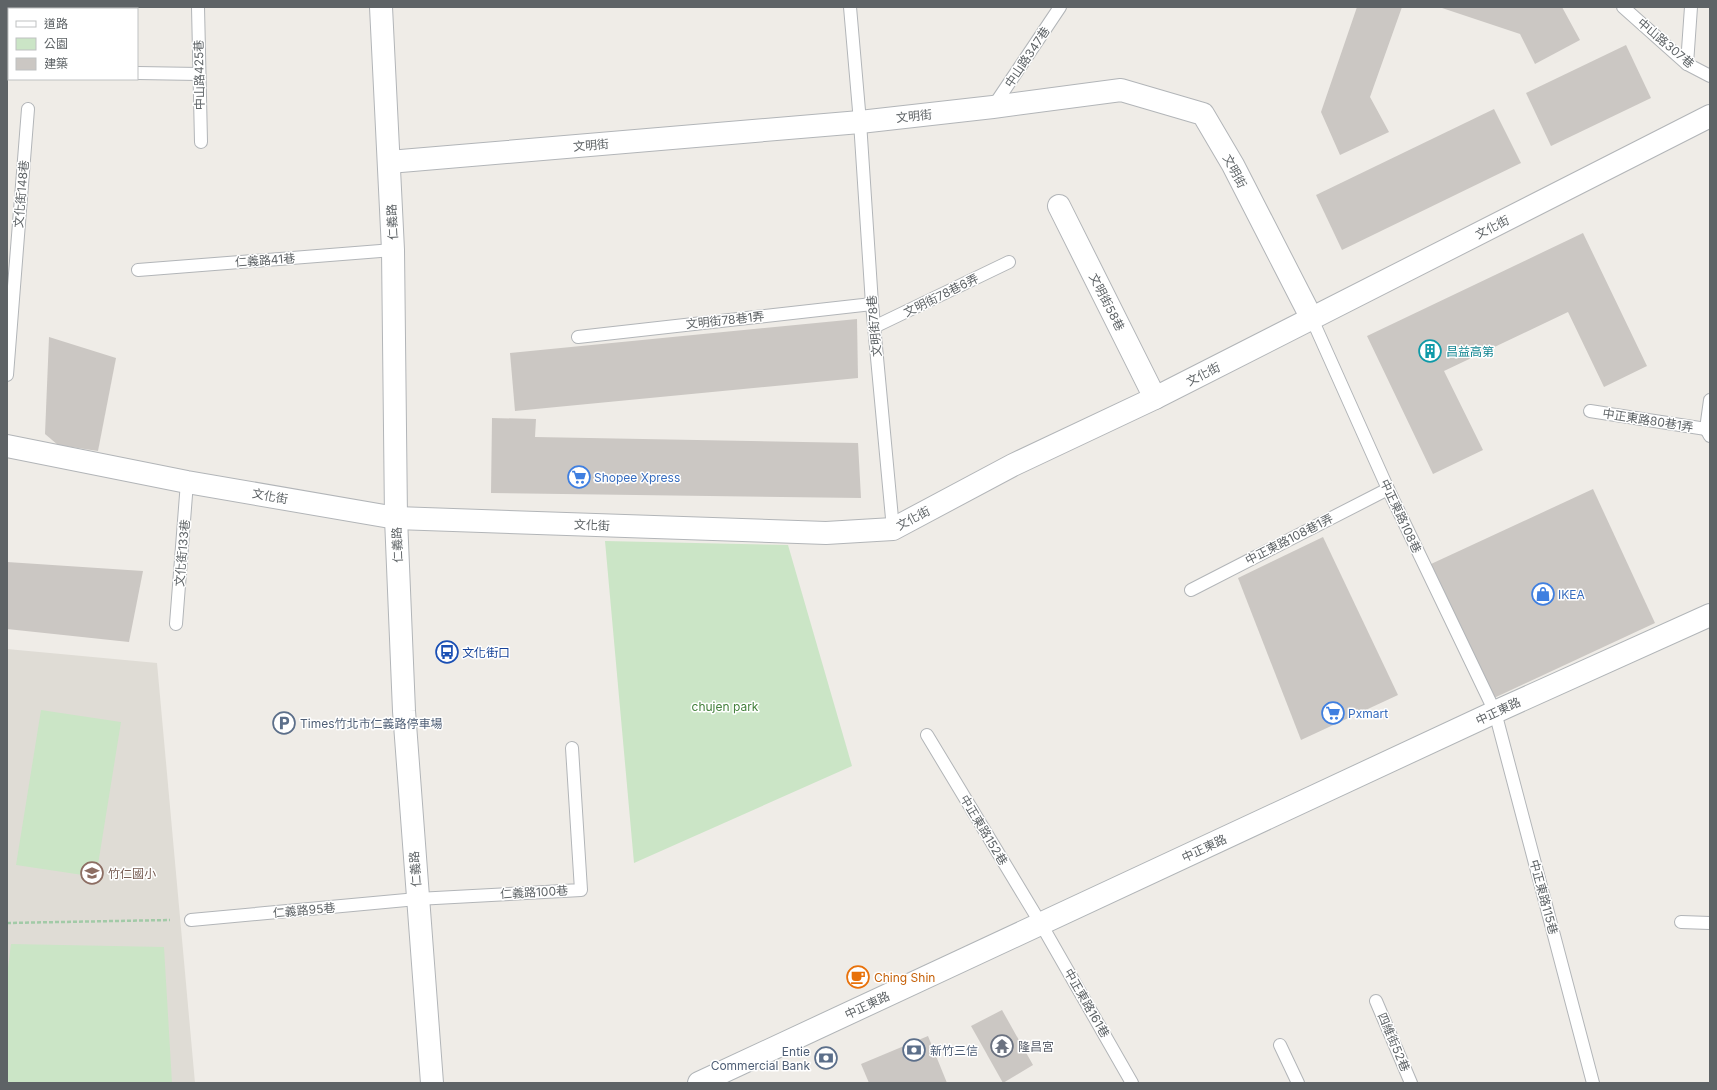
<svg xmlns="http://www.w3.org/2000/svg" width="1717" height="1090" font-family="Inter,'Noto Sans TC',sans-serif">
<rect width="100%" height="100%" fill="#efece7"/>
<path fill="#dfdcd5" d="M7,649L157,663L195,1083H7Z"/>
<g fill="#cbe5c6">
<path d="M605,541L788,545L852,766L634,863Z"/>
<path d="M41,710L121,722L96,877L16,865Z"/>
<path d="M11,944L164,947L172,1083H7V976Z"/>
</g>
<g fill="#cbc7c3">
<path d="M1357,7H1402L1370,97L1389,132L1340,155L1321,112Z"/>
<path d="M1439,7H1562L1580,40L1535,64L1520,34Z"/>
<path d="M1626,45L1651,98L1551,146L1526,93Z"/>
<path d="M1494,109L1521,163L1342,250L1316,195Z"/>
<path d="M1583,233L1647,366L1604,387L1568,312L1444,371L1483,450L1433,474L1367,336Z"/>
<path d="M857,319L858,378L515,411L510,353Z"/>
<path d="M49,337L116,358L98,451L58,445L45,434Z"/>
<path d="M492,418L536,419L535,437L858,443L861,498L491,493Z"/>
<path d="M1593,489L1655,623L1494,698L1431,564Z"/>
<path d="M1323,537L1398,695L1301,740L1238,578Z"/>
<path d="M7,562L143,571L129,642L7,629Z"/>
<path d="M1002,1010L1033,1065L1003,1083L971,1026Z"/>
<path d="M928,1036L947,1083H869L861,1064Z"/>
</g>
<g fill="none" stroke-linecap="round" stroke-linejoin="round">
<g stroke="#b2b5b8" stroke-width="14">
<g id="service">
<path d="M198,7L201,142"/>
<path d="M850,7L860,122L872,304L893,529"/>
<path d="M1623,7L1687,64L1710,76"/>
<path d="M1687,64L1691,7"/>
<path d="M137,73L199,74"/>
<path d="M993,107L1060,7"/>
<path d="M138,270L393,250"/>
<path d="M1312,319L1388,489L1495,712L1593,1083"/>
<path d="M874,327L1009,262"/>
<path d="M578,337L872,304"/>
<path d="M7,375L28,109"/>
<path d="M1590,411L1706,429"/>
<path d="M1710,436L1706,429L1710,400"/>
<path d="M1191,590L1388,489"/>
<path d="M176,624L187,482"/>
<path d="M927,735L1041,924L1132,1083"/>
<path d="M191,920L417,899L581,890L572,748"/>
<path d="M1681,922L1710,923"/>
<path d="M1376,1001L1411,1083"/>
<path d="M1280,1045L1298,1083"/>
</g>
</g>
<g stroke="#b2b5b8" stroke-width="24">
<g id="minor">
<path d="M389,162L860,122L993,107L1121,90L1203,114L1233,165L1312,319"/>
<path d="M1059,206L1155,398"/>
<path d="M7,446L187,482L396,518L826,533L893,529L1013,465L1155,398L1710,116"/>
</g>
</g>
<g stroke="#b2b5b8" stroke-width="24">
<path id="tertiary" d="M381,7L393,250L396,518L404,711L432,1083"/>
</g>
<g stroke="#b1b5b8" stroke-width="24">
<path id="secondary" d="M699,1083L1495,712L1710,615"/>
</g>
<path stroke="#a2caa7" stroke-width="2.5" stroke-dasharray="4 2" stroke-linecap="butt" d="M7,923L170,920"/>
<use href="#service" stroke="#fff" stroke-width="12"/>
<use href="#minor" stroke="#fff" stroke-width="22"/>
<use href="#tertiary" stroke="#fff" stroke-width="22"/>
<use href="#secondary" stroke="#fff" stroke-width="22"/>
</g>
<defs>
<g id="building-ring" transform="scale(1.15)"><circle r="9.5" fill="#fff" stroke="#0f9aa8" stroke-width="1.5"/><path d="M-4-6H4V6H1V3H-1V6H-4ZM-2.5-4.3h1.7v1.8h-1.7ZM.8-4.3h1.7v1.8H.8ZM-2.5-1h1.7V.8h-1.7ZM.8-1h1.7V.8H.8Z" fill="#0f9aa8"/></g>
<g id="supermarket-ring" transform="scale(1.15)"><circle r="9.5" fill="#fff" stroke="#3f7fe0" stroke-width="1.5"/><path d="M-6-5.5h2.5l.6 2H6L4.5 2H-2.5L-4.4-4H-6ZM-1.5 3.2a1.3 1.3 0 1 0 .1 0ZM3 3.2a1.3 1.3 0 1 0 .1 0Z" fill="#3f7fe0"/></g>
<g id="shop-ring" transform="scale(1.15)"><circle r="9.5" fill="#fff" stroke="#3f7fe0" stroke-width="1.5"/><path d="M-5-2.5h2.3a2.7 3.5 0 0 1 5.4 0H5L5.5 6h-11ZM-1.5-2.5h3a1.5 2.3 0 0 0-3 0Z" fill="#3f7fe0"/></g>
<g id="bus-ring" transform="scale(1.15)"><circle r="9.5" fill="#fff" stroke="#1a4fb4" stroke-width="1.5"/><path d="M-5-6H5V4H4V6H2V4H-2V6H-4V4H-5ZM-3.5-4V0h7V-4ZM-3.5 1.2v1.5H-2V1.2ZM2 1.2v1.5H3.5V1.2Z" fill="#1a4fb4"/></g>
<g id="parking-ring" transform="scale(1.15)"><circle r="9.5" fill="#fff" stroke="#5c6f8a" stroke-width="1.5"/><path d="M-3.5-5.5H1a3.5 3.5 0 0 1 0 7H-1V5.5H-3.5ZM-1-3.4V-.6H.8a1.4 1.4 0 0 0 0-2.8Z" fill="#5c6f8a"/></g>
<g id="school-ring" transform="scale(1.15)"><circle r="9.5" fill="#fff" stroke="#8d6e63" stroke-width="1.5"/><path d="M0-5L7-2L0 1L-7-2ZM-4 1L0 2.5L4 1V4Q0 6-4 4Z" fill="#8d6e63"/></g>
<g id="cafe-ring" transform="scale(1.15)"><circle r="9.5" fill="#fff" stroke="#e8710a" stroke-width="1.5"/><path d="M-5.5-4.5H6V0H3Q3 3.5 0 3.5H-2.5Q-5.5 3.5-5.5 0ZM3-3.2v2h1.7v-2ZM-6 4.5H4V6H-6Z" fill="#e8710a"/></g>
<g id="temple-ring" transform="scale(1.15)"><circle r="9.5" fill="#fff" stroke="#6b7280" stroke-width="1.5"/><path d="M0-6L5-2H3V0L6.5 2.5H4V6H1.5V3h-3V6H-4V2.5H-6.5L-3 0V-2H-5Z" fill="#6b7280"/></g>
<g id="bank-ring" transform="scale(1.15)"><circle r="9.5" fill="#fff" stroke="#5c6f8a" stroke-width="1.5"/><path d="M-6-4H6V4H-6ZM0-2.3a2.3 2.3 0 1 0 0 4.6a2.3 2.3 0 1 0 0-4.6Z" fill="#5c6f8a"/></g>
</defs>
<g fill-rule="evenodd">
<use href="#building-ring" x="1430" y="351"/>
<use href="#supermarket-ring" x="579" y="477"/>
<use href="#shop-ring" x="1543" y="594"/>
<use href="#bus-ring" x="447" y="652"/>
<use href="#supermarket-ring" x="1333" y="713"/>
<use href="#parking-ring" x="284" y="723"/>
<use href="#school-ring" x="92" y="873"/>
<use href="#cafe-ring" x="858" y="977"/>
<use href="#temple-ring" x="1002" y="1046"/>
<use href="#bank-ring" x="914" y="1050"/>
<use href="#bank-ring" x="826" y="1058"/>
</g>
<g text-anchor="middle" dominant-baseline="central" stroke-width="3" stroke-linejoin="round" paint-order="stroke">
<g font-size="12" fill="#5e6366" stroke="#fff">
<text transform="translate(1666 43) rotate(40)">中山路307巷</text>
<text transform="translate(1027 57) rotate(-56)">中山路347巷</text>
<text transform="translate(199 75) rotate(-91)">中山路425巷</text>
<text transform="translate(914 116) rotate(-6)">文明街</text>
<text transform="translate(591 145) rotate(-5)">文明街</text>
<text transform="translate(1235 171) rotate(62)">文明街</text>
<text transform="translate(21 194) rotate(-85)">文化街148巷</text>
<text transform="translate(392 222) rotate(-93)">仁義路</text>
<text transform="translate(1492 227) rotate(-27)">文化街</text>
<text transform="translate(265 260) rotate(-4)">仁義路41巷</text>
<text transform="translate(941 295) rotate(-26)">文明街78巷6弄</text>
<text transform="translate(1107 302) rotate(63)">文明街58巷</text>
<text transform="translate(725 320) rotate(-6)">文明街78巷1弄</text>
<text transform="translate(874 326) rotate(-95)">文明街78巷</text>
<text transform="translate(1203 374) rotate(-27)">文化街</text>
<text transform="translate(1648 420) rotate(9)">中正東路80巷1弄</text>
<text transform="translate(270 496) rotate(10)">文化街</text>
<text transform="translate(1401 516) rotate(65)">中正東路108巷</text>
<text transform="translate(913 518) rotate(-28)">文化街</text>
<text transform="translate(592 525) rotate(2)">文化街</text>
<text transform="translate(1289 539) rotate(-27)">中正東路108巷1弄</text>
<text transform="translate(397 545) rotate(-92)">仁義路</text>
<text transform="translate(182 553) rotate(-85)">文化街133巷</text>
<text transform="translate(1498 711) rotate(-25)">中正東路</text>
<text transform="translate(984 830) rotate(59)">中正東路152巷</text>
<text transform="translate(1204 848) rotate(-25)">中正東路</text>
<text transform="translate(415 869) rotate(-94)">仁義路</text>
<text transform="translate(534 892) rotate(-3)">仁義路100巷</text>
<text transform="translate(1544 897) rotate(75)">中正東路115巷</text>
<text transform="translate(304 910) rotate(-5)">仁義路95巷</text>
<text transform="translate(1087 1003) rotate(60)">中正東路161巷</text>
<text transform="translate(867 1005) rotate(-25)">中正東路</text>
<text transform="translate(1394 1042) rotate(67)">四維街52巷</text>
</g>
<g font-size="12" fill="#0d838f" stroke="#fff" text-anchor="start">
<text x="1446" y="351">昌益高第</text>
</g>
<g font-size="12" fill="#366cbe" stroke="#fff" text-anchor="start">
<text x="594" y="477">Shopee Xpress</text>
<text x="1558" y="594">IKEA</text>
<text x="1348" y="713">Pxmart</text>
</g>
<g font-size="12" fill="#164399" stroke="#fff" text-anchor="start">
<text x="462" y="652">文化街口</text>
</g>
<g font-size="12" fill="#43803b" stroke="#fff">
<text x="725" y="706">chujen park</text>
</g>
<g font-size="12" fill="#4e5e75" stroke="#fff" text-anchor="start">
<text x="300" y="723">Times竹北市仁義路停車場</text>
<text x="930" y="1050">新竹三信</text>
<text x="810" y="1051" text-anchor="end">Entie<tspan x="810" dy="14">Commercial Bank</tspan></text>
</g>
<g font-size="12" fill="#785e54" stroke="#fff" text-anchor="start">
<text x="108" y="873">竹仁國小</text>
</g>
<g font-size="12" fill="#c56008" stroke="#fff" text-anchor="start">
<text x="874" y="977">Ching Shin</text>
</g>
<g font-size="12" fill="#5b616d" stroke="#fff" text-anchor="start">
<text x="1018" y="1046">隆昌宮</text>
</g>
</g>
<rect width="1717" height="1090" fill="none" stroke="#5e6366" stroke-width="16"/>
<rect x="8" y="8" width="130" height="72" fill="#ffffff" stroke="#bfc1c2"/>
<rect x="16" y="21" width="20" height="6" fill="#ffffff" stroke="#bfc1c2"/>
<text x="44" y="28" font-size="12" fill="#5e6366">道路</text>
<rect x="16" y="38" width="20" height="12" fill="#cbe5c6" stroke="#bfc1c2"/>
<text x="44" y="48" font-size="12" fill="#5e6366">公園</text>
<rect x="16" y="58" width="20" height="12" fill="#cbc7c3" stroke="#bfc1c2"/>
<text x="44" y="68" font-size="12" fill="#5e6366">建築</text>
</svg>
